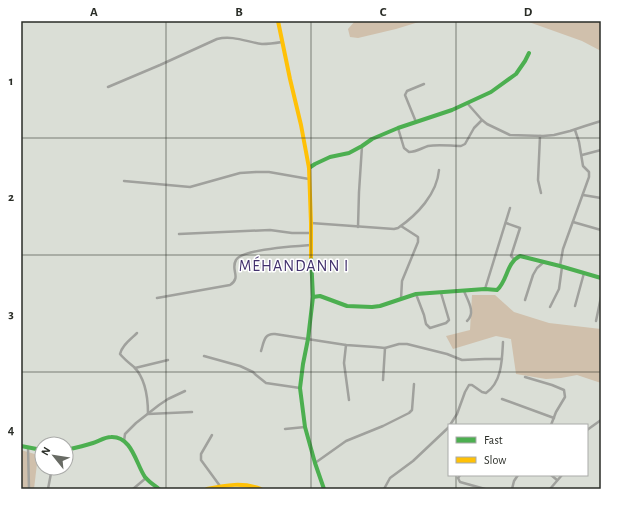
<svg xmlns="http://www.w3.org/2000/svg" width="622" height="510" font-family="'Alegreya Sans',sans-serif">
<rect width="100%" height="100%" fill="#daded6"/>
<g fill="#d0c0ac">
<path d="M355,21H422L396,29L358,38L350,37L348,29Z"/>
<path d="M526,21H601V51L582,41Z"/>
<path d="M472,295H495L514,312L549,323L601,329V383L577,375L561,378L546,379L516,374L511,339L496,336L453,349L446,336L470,330Z"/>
<path d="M21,450L38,455L34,489H21Z"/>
</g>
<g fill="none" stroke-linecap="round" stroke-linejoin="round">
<g stroke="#a0a19d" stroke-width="2.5">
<path d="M108,87L160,65L217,39C233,35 247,42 262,44C269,44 276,43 282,42"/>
<path d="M467,103L482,120L487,124L510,135L543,136L554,135L570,131L585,126L601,121"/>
<path d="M416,122L405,95L407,91L424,84"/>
<path d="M398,128L404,148L409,152C416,152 422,148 428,146C439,144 451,146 461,146L465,144L474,128L482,120"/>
<path d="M540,136L538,180L541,193"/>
<path d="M582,155L601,150"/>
<path d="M124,181L190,187L240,173L256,172H269L309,179"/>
<path d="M583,195L601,198"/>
<path d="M573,222L601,230"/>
<path d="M311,223L394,229L398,228C417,215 437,194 439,170"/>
<path d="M506,223L520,228L511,256L514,259"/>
<path d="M358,227L359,192L362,146"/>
<path d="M179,234L270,230L292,233H311"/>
<path d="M560,266L563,249L589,177V172L583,166L579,142L575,130"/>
<path d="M485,289L510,208"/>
<path d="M464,291C468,301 476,313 467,321"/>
<path d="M416,294L424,315L426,324L430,328L446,323L449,320L441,293"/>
<path d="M157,298L230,285C242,277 230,270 236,260C242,249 297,246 311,245"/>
<path d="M401,299L402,281L418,242V237L415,235L401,226"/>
<path d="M525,300L533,275L537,268L544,262"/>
<path d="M575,306L584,273"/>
<path d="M550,307L559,289L562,267"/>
<path d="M596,321L601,297"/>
<path d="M137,333C131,339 122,345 120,354C124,359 129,363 134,367C146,379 148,397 148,414L192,412"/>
<path d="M346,345L344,363L349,400"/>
<path d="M261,351C264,342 264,333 275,334L346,345L375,347L385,348L399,344H407L447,354L462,360L485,359H502"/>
<path d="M204,356L240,366L253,372L256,375L266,383L300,388"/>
<path d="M135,368L168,360"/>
<path d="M525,377L552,385L564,390L565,397L556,412L551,425"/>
<path d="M383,380L385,348"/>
<path d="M502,399L554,418"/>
<path d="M450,425L457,414L465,392L469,385H472L482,392L486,393C502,382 502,360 503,342"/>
<path d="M285,429L305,427"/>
<path d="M587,430L601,420"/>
<path d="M212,435L201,454V460L220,486"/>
<path d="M124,441L125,434L136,423L159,405L168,399L185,391"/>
<path d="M28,447L29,489"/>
<path d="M315,463L346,441L383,426L409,413L412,410L414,384"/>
<path d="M460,475L458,478L460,482L485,489"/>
<path d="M551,475L557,480"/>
<path d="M48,489L52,468"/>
<path d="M133,489L146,478"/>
<path d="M384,489L390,478L413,461L449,427"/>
<path d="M512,489L514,481L518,475"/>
<path d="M550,489L562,475"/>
</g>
<g stroke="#4caf50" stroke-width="4">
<path d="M309,168L315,164L330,157L349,153L362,146L372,139L398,128L452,110L491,92L516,74L525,61L529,53"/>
<path d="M311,257L313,297L308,339L303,364L300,388L305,427L315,463L324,489"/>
<path d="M313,297L320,296L347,306L372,307L380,306L416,294L485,289L497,290C508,280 506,263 520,256L560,266L601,278"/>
<path d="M21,446L42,450"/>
<path d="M66,450C75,448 84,446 93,443C99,441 105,437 111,437C132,436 136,464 145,477C149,482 154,485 159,489"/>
</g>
<g stroke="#ffc107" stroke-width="4">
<path d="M278,21L290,79L301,125L309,168L311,223V257"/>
<path d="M207,489C226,485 243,482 261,489"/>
</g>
</g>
<path fill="none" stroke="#2a2d27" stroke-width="1" stroke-opacity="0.55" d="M166,21V489M311,21V489M456,21V425M21,138H601M21,255H601M21,372H601M456,475V489"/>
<g text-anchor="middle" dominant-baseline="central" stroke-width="3" stroke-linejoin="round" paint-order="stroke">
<g font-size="16" letter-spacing="1" fill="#42316d" stroke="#fff">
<text x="294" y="266">MÉHANDANN I</text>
</g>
</g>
<rect width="622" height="510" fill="none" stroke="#ffffff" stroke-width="44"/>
<rect x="448" y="424" width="140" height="52" fill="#ffffff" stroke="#aaaba9"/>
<rect x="456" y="437" width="20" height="6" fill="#4caf50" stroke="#aaaba9"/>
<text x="484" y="444" font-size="12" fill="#2a2d27">Fast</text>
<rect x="456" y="457" width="20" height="6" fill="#ffc107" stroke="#aaaba9"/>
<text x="484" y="464" font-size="12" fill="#2a2d27">Slow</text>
<g transform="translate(54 456) rotate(300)"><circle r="19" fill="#ffffff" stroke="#aaaba9"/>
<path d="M0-3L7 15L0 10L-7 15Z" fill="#686b64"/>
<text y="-6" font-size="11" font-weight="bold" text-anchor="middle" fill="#2a2d27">N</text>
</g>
<rect x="22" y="22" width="578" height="466" fill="none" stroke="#2a2d27" stroke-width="1.5"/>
<g font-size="13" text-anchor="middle" font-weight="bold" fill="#2a2d27">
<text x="94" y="16">A</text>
<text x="239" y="16">B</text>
<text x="383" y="16">C</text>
<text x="528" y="16">D</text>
<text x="11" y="85">1</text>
<text x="11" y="201">2</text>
<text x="11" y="318">3</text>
<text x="11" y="434">4</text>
</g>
</svg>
